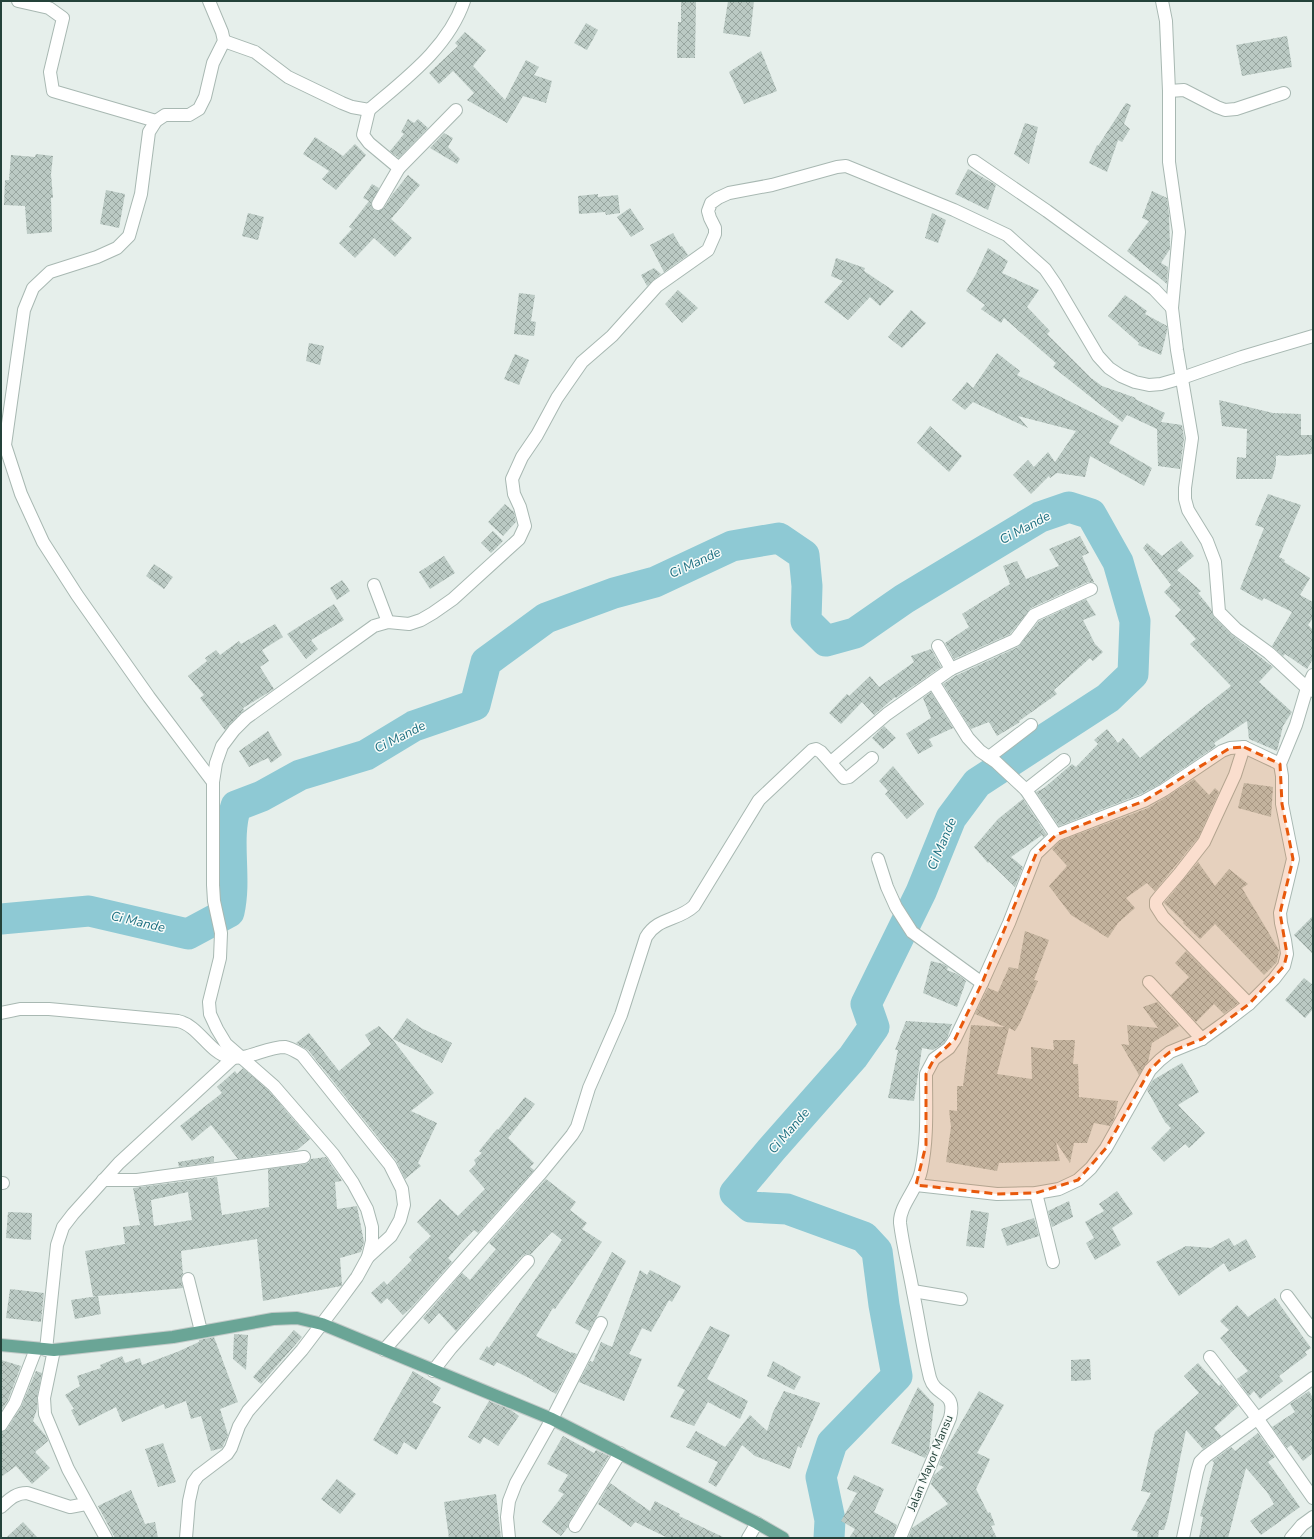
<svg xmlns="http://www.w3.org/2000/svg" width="1314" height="1539" font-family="'Nunito Sans',sans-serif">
<defs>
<pattern id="building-cross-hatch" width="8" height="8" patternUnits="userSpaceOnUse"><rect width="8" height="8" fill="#bbcac4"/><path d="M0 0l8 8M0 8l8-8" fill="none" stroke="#98a6a0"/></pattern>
</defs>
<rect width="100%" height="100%" fill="#e6efeb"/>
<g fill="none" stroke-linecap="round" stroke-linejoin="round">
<path stroke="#8ec9d4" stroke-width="31" d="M1,919L89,911L188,934L229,912C237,877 225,840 236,806L262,796L300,775L366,755L414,726L475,705L486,662L546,618L614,593L655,582L732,546L779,538L804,555L807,586L806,621L826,641L855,633L904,599L1040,517L1069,507L1091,514L1118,562L1135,621L1133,674L1108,698L977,783L951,818L921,892L866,1004L874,1027L853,1057L771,1150L735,1193L751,1207L787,1209L864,1237L877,1251L884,1305L897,1376L832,1443L821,1477L830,1520L829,1538"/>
</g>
<g fill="url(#building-cross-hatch)" fill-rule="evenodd">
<path d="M681,1H696L695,58H677L678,22H681Z"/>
<path d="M728,1H754L750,37L723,33Z"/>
<path d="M586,23L598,30L587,50L574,43Z"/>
<path d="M465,32L486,50L473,66L505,100L526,60L539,67L534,75L552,81L546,103L523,96L507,123L467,100L474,93L453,71L439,84L429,73L458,46L455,43Z"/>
<path d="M1287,36L1292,67L1242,76L1236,45Z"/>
<path d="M761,51L777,91L744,104L729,72Z"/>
<path d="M1126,103L1131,105L1124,124L1130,129L1122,142L1118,140L1107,172L1089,163L1097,145L1098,146Z"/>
<path d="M408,119L414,123L418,119L428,128L399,158L390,151L404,134L401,132Z"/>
<path d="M1025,123L1038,127L1029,164L1014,154Z"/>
<path d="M444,133L453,138L448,147L460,159L457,164L430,148Z"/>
<path d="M315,137L343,156L355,144L366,155L336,190L322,179L329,171L303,154Z"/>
<path d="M36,154L53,156L51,174L53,198H51L52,232L27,234L25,206L4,205L5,180H9L11,155L35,157Z"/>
<path d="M968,169L996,185L988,210L955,194Z"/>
<path d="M408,175L420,185L391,219L412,238L395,257L374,238L355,258L339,243L352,229L349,227L369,201L363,198L372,184L379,188L371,204L374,210L378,211L384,208L392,195Z"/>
<path d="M106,190L125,194L119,228L100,224Z"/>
<path d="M1152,191L1167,198L1169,215L1170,247V249L1161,263L1168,267L1167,284L1127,251L1149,221L1142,218Z"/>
<path d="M598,194V197L618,195L620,213L606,215L605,212L579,214L578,196Z"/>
<path d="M630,208L644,229L631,237L617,217Z"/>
<path d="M248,213L264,217L258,240L242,236Z"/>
<path d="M932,213L946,220L938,243L925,238Z"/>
<path d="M673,233L681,247L682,246L688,255L664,272L650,245Z"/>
<path d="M988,248L1008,261L1002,273L1039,290L1027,307L1050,331L1047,334L1091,378L1102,386L1136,398L1135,399L1165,413L1161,422L1182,425L1184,438L1180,469L1158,466L1157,429L1127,415L1122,422L1053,367L1056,363L1004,318L1001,323L981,309L985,305L966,291L976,274Z"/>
<path d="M836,258L865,268L864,271L894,291L880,306L870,297L848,320L824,302L843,281L831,276Z"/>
<path d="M654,268L661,274L647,286L641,275Z"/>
<path d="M678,290L698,308L682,323L665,304Z"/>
<path d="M519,293L535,295L531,321L536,322L534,336L514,334Z"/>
<path d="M1125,295L1147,311L1145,314L1167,326V331L1161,355L1138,345L1139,343L1108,316Z"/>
<path d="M911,310L926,323L902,348L888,337Z"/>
<path d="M309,343L324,346L320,365L306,361Z"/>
<path d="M997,353L1020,371L1017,375L1119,426L1109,443L1152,468L1144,486L1090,456L1085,477L1057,473L1050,478L1049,476L1031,494L1013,475L1028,460L1034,467L1048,452L1055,462L1076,431L1018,416L1028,428L973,402L965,410L952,400L967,382L973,388Z"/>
<path d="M515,354L529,360L519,385L504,379Z"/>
<path d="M1219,400L1273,413L1301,414V435H1313L1312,454L1285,456L1278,455V456H1276V464L1272,479H1236L1237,457L1246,458L1247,429L1222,426Z"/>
<path d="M930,426L962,456L949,472L917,443Z"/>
<path d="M1268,494L1301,505L1279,557L1285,560L1284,562L1310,578L1300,595L1313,602V618L1308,625L1313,630V659L1307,669L1285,654L1283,656L1272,646L1292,612L1264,598L1262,601L1240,589L1264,528L1255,525Z"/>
<path d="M505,504L514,512L516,522L503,536L488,522Z"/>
<path d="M493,531L503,541L491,553L481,543Z"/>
<path d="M1080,536L1089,553L1082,556L1094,582H1088L1031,608L1010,634L954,659L945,643L969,627L962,614L1010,584L1003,566L1017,561L1026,579L1059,566L1049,549Z"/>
<path d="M1181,541L1194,556L1177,570L1201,591L1198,593L1211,609L1214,617L1232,635L1273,667L1259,682L1292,712L1283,726L1277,751L1249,739L1247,721L1214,743L1216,746L1160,784L1141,794L1059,826L1036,792L1044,788L1072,764L1076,767L1098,744L1094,740L1107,729L1118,743L1123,738L1140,758L1231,686L1190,644L1196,639L1175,616L1181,610L1164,592L1171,585L1143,548L1147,543L1162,556Z"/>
<path d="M444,556L455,573L430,589L419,572Z"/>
<path d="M154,564L173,577L164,589L146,576Z"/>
<path d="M342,580L350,591L337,600L330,588Z"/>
<path d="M1086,599L1096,615L1083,620L1095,644L1103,652L1093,661L1090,658L1054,690L1057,694L1019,721L1020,722L997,736L989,722L971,729L943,684L955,676L1018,647L1039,621Z"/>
<path d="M334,604L344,620L311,640L318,649L306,659L287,634Z"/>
<path d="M275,624L283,637L262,650L269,661L260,667L274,689L243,708L244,710L225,730L200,698L204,695L188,676L207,661L205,658L216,650L220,655L239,641L241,644Z"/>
<path d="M931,649L941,667L896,698L895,697L874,715L862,702L841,724L829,713L847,694L849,696L870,676L879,687L914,662L911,656Z"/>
<path d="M931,692L953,728L929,739L933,746L918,754L906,734L931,718L923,698Z"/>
<path d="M884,726L896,738L883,749L872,738Z"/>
<path d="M268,731L282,755L271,763L268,758L249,767L239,751Z"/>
<path d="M893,766L924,804L907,819L885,794L888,791L879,781Z"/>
<path d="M1194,779L1209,795L1215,788L1219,792L1198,838L1155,891L1147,883L1126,898L1135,908L1118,923L1108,938L1071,915L1049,886L1067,866L1052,849L1060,841L1148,808L1168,796Z"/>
<path d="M1244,783L1273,787L1271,817L1238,808Z"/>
<path d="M1023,799L1046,834L1043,837L1042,835L1011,857L1023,867L1015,887L989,862L988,863L974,847L998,819Z"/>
<path d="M1198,862L1215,886L1229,869L1248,884L1242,888L1279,950L1277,962L1264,975L1215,924L1200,939L1183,923L1184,922L1164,903Z"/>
<path d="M1313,916V954L1294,935Z"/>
<path d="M1025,931L1049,940L1034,980L1038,981L1020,1023L1015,1031L1009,1028L997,1074L1032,1079L1031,1047L1054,1050L1053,1040H1075L1073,1064H1078L1079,1097L1118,1101L1114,1119L1110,1126L1094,1123L1087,1143H1074L1070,1163L1056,1142L1060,1161L999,1163L997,1171L946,1162L951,1127L949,1110L957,1111V1086H963L971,1025L1005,1027L975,1014L988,988L998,992L1009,967L1018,969Z"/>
<path d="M1186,951L1238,1003L1224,1014L1214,1004L1196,1022L1171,995L1189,977L1175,963Z"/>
<path d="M931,961L943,964L948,967L947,970L957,974L966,981L957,1007L923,993Z"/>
<path d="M1304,978L1313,985V1009L1305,1018L1285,1000Z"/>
<path d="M1157,1002L1179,1026L1152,1043L1148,1062L1139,1075L1121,1044L1129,1045L1127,1025L1158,1028L1143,1007Z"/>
<path d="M407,1018L421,1028L452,1043L442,1063L393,1039Z"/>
<path d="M906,1021L952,1024L948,1036L944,1043L933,1050L922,1048L914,1101L888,1098L898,1050H895Z"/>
<path d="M379,1026L393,1040L434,1093L411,1111L437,1123L418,1163L421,1166L405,1179L396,1160L308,1050L296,1043L309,1033L339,1071L371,1044L365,1035Z"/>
<path d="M1182,1063L1199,1092L1178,1105L1205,1133L1189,1148L1185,1144L1164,1162L1151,1148L1171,1128L1165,1122L1147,1090L1153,1080Z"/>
<path d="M243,1068L269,1091L310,1139L297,1150L238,1159L211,1125L192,1141L180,1126L222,1093L217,1087L235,1071L237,1074Z"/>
<path d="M525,1097L535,1104L508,1138L534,1163L530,1167L534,1170L478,1233L474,1230L462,1242L448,1258L452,1262L412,1307L403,1315L387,1298L381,1304L371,1293L384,1281L387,1285L412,1260L409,1257L431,1236L417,1222L440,1199L458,1216L485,1189L469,1171L476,1164L474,1160L482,1153L479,1151L497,1129L498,1130Z"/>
<path d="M214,1156V1162L179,1167L178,1162Z"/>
<path d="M326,1157L342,1181L335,1182L337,1209L357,1206L364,1242L361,1252L340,1258L342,1285L341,1286L263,1301L257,1239L181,1251L183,1274L181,1280L183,1288L98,1296L101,1314L75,1319L71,1300L98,1296H93L85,1251L125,1244L123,1227L140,1225L133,1188L217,1177L222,1215L269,1207L268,1169L305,1164L309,1163L311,1159ZM188,1192L192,1220L154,1226L151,1200Z"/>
<path d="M546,1179L576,1202L570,1210L587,1223L582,1229L602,1242L555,1309L553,1308L536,1336L571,1353V1352L577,1354L556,1394L533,1381V1380L497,1362L494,1366L479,1359L487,1346L489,1348L562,1240L552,1232L531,1254H526L522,1256L456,1331L439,1313L429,1324L423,1318L462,1273L470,1280L496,1249L489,1243Z"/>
<path d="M1117,1191L1133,1214L1112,1228L1121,1245L1095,1260L1086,1243L1094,1238L1085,1222L1104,1211L1099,1204Z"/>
<path d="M1069,1201L1073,1217L1052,1227L1048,1211Z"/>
<path d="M971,1210L989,1213L984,1248L966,1246Z"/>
<path d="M8,1212L32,1213L31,1240L6,1238Z"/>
<path d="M1034,1218L1039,1236L1007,1246L1001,1229Z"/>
<path d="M1229,1238L1234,1246L1246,1239L1256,1257L1229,1272L1224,1263L1179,1296L1156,1262L1186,1246L1211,1248Z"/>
<path d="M612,1252L626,1261L589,1331L575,1323Z"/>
<path d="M640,1270L647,1275L650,1270L681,1286L672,1302L669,1300L651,1332L642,1328L629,1354L642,1359L624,1401L579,1382L590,1361L593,1362L601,1342L612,1347Z"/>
<path d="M10,1289L44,1293L41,1322L6,1318Z"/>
<path d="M1275,1298L1311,1348L1305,1352L1307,1355L1279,1376L1283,1381L1260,1399L1254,1391L1249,1396L1237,1379L1248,1371L1220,1338L1229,1330L1220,1321L1237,1305L1248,1317Z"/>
<path d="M710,1326L730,1335L707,1379L748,1401L740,1419L708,1402L694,1426L670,1417L685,1390L677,1386Z"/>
<path d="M294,1330L302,1337L261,1384L253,1377Z"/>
<path d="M234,1334L248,1335L246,1370L233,1359Z"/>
<path d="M214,1337L238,1402L220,1409L228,1435L222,1448L211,1451L201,1416L191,1419L186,1401L165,1409L164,1404L122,1422L116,1407L79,1426L71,1410L74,1409L65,1395L80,1386L77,1376L101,1368L100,1365L122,1356L125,1363L140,1358L142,1365L177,1352L199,1342V1340Z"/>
<path d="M1090,1359L1091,1380L1071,1381V1360Z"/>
<path d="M1,1360L21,1366L8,1400L1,1411Z"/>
<path d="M773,1361L801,1377L794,1390L767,1376Z"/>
<path d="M1198,1363L1219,1386L1221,1384L1238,1406L1214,1428L1221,1436L1203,1449L1186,1430L1168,1517L1164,1530H1159L1158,1538H1137L1138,1532L1131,1530L1151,1493L1141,1491L1155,1432L1199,1393L1184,1376Z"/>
<path d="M36,1371L42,1373L37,1397V1409L33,1421L46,1436L48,1441L35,1452L50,1468L32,1484L16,1466L1,1477V1432L7,1429L21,1407Z"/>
<path d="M413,1371L441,1388L432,1402L441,1407L416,1450L404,1442L397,1455L373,1440Z"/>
<path d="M918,1387L934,1404L929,1450L925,1458L891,1443Z"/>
<path d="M784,1391L820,1403L801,1448L798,1446L790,1469L755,1456L742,1445L716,1487L708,1482L718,1462L686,1447L696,1431L725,1447L750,1415L767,1431L773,1412Z"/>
<path d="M979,1391L1004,1405L977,1453L990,1459L976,1489L988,1513L990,1512L995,1525L991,1526L997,1538H908L912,1528L948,1504L931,1484L934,1475L944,1467L939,1465L942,1456Z"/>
<path d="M1309,1391L1313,1398V1453L1303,1461L1291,1445L1287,1448L1272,1427L1295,1412L1290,1404Z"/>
<path d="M489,1401L511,1410L519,1416L498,1446L484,1437L480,1444L468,1437Z"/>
<path d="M1258,1433L1275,1457L1268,1462L1300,1507L1261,1535L1250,1521L1274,1504L1267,1492L1246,1468L1228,1538H1199L1203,1517L1200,1516L1214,1462L1212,1461L1231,1447L1235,1451Z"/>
<path d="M563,1436L594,1453L596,1450L609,1456L569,1522L568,1527L561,1536L542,1522L564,1494L558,1491L568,1475L547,1464Z"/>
<path d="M163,1443L176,1482L158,1487L145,1449Z"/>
<path d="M854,1475L884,1489L874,1512L897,1525L893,1538H849L855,1529L841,1521L857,1493L847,1489Z"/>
<path d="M337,1479L356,1494L340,1514L321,1499Z"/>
<path d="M610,1483L650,1511L655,1501L680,1514L679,1516L725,1538H668L635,1522L631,1527L598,1504Z"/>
<path d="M131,1490L145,1524L155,1522L158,1538H115L98,1506Z"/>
<path d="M496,1494L501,1538H449L444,1502Z"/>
<path d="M23,1522L38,1538H6Z"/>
</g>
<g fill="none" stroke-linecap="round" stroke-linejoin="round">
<g stroke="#a8b8b2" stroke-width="14">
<g id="minor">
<path d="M18,1L49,8L63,18L50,72L53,91L156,121"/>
<path d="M209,1L222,32L224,41L213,63L205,97L199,109L189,115H165L156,121L149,132L141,194L129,236L117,248L97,257L50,272L33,288L24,310L5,445L21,494L43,542L77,595L149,697L213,782"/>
<path d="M224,41L255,52L288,77L342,103L352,107L369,110C405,79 448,48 464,1"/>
<path d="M1169,91L1184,90L1217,107L1225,110L1236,109L1284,93"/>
<path d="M369,110L363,135L369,143L399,168"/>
<path d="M974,161L1047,211L1154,289L1172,308"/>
<path d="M378,204L399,168L456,110"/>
<path d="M374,585L388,622"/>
<path d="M951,669L1015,640L1034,615L1091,589"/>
<path d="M1313,675L1307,688L1313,691"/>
<path d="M933,682L968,738L980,751L996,762L1026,790L1056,835"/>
<path d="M1244,747L1235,775L1204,842L1179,874L1160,896L1156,901V906L1163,917L1249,1004"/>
<path d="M989,757L1031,725"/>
<path d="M831,762L887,714L951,669L938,646"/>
<path d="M1026,790L1064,760"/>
<path d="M878,859L887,887L896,907L912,932L982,983"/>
<path d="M1149,982L1202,1039"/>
<path d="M1,1013L20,1009H49L178,1021C198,1025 209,1052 228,1057C247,1061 265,1047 285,1047C291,1048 297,1052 302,1055L390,1165L402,1189L404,1205L400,1220L391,1236L368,1257"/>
<path d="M103,1180H137L304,1157"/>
<path d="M1,1183H3"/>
<path d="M916,1185L997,1194L1036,1193L1059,1189L1078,1180L1091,1168L1106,1148L1150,1070L1160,1060L1170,1052L1202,1039L1227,1021L1249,1004L1274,979L1284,966L1287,954L1285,940L1281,923L1280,913L1293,859L1282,804V776L1280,764L1296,725L1307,688L1269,653L1236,629L1219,612L1215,562L1207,541L1188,510L1185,499V488L1192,438L1177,350L1172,308L1179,232L1169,162V91L1166,21L1162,1"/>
<path d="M1036,1193L1053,1262"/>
<path d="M188,1279L201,1331"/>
<path d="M913,1291L961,1299"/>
<path d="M1287,1296L1313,1331"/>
<path d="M46,1350L57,1245L63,1227L73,1214L119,1163L233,1058"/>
<path d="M54,1350L44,1398L45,1414L68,1469L106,1538"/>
<path d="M384,1350L541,1173L572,1135L577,1127L589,1088L621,1015L646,937C658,917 678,921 694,906L759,800L812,750L816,749L821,752L844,778L849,777L872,758"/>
<path d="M1210,1357L1257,1418L1313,1498"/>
<path d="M433,1371L451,1348L528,1261"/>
<path d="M1,1425L15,1403L36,1349"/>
<path d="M1,1507C9,1500 15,1493 27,1493L70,1507L86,1504"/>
<path d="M575,1526L620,1453"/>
<path d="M186,1538L189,1501L193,1483L198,1476L227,1454L231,1448L239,1426L248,1411L302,1350L340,1300L357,1277L368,1257L372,1241V1227L367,1209L353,1183L333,1154L274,1086L226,1044L217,1029L210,1014L209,1002L220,958L221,933L214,901L213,885V782L216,763L222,746L234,730L246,718L374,626L388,622L409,624L421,620L433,613L453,599L519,539L525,526L520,507L514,494L512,479L522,457L537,435L557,398L582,362L612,336L657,286L708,250L715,234V228L710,218L708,211L711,203L718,198L729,193L772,185L837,167L846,166L954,210L1007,235L1045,269L1056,285L1098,356L1109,368L1121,376L1135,382L1149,385L1161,384L1182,378L1242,357L1313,336"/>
<path d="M509,1538L507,1517L509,1501L516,1483L552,1419L601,1323"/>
<path d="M748,1538L757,1523"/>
<path d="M900,1538L950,1418C957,1390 936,1398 930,1378C923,1350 919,1321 913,1292C909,1269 903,1247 900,1223C899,1206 918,1188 921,1171C928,1139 926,1106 926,1074L934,1059L949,1048L955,1039L982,983L1009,923L1036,854L1056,835L1144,801L1164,790L1222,751L1230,748L1244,747L1280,764"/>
<path d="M1183,1538L1197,1472L1200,1462L1206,1456L1313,1378"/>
<path d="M1291,1538L1302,1525L1313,1517"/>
</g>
</g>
<g stroke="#c2cac8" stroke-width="14">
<path id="major" d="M1,1345L54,1350L173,1337L273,1319L297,1318L322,1324L552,1419L757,1523L783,1538"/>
</g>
<use href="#minor" stroke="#fff" stroke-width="12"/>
<use href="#major" stroke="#6aa596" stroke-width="12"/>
</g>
<path fill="#e8590c" fill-opacity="0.2" stroke="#e8590c" stroke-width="3" stroke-dasharray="8 5" stroke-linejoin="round" d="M1244,747L1280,764L1282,804L1293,859L1280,913L1287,954L1284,966L1249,1004L1202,1039L1170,1052L1160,1060L1150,1070L1106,1148L1078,1180L1036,1193L997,1194L916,1185L926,1145V1074L934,1059L955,1039L982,983L1036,854L1056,835L1144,801L1230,748Z"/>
<g text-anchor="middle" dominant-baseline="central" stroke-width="3" stroke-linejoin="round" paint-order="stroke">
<g font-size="12" fill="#24423a" stroke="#f7fbf9">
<text transform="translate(930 1463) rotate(-68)">Jalan Mayor Mansu</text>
</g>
<g font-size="13" font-style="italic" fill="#1c6f80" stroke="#f7fbf9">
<text transform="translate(1025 528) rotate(-28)">Ci Mande</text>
<text transform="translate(695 563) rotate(-25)">Ci Mande</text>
<text transform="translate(400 737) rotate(-27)">Ci Mande</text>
<text transform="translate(942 844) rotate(-67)">Ci Mande</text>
<text transform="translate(138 922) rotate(13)">Ci Mande</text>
<text transform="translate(789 1131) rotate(-49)">Ci Mande</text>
</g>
</g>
<rect width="1314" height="1539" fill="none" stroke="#24423a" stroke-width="4"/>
</svg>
